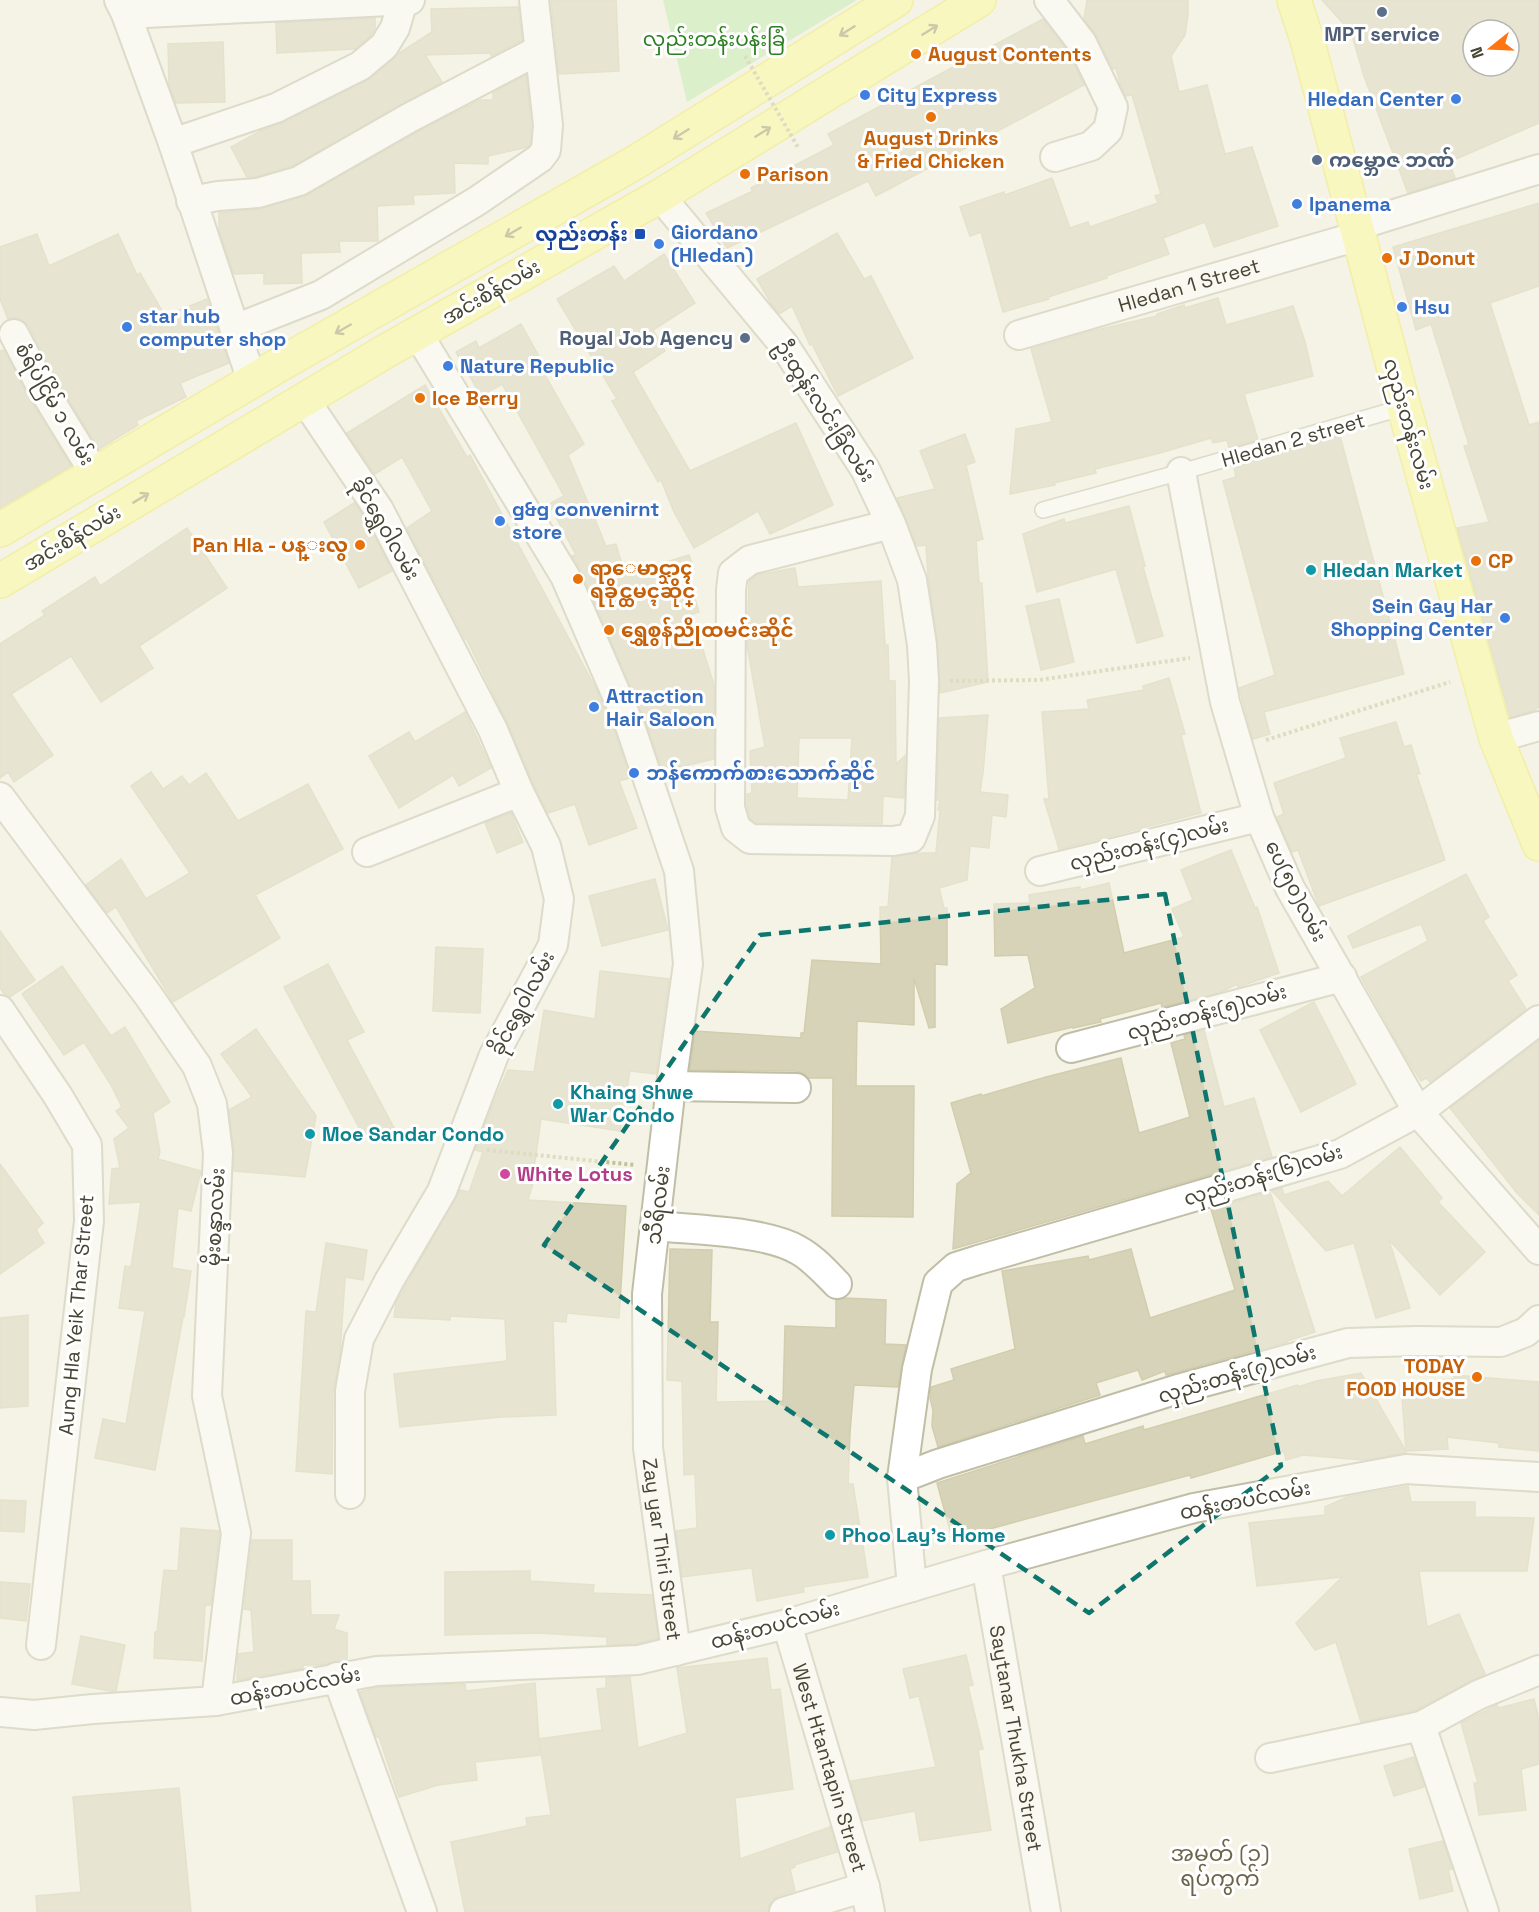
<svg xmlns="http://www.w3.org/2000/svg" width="1539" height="1912" font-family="'Space Grotesk','Noto Sans Myanmar',sans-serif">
<rect width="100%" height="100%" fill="#f4f3e5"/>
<path fill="#bceca9" d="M663,0H857L687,102Z"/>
<g fill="#d7d3b9" stroke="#d2cdac" stroke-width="1.5" fill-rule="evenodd">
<path d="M551,0H616L619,71L559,74Z"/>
<path d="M1087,0H1188V15L1185,35L1171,56L1179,92L1207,85L1225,154L1252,147L1278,226L1214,247L1205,222L1163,238L1169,254L1106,276L1107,278L1048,297L1049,299L1003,312L981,232L970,236L960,207L1004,192L1005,195L1052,178L1070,228L1088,222L1090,227L1158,203L1155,196L1161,194L1132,95L1126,96L1120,83L1116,68L1113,69L1097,36L1084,19Z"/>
<path d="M1322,0H1539V123L1449,162L1455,178L1408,193L1364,76L1351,32ZM1473,30H1509V66H1473Z"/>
<path d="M518,7L522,40L491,56V53L425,55L442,82L292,166L255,177H247L231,147L262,130L283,123L370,79L399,53L432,32L431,9Z"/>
<path d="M375,18V28L371,35L355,49L277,53L276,23Z"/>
<path d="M1043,19L1068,52L1084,85L876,196L868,181L727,248L706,213L753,191L751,188L834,145L828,134Z"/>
<path d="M223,42L225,102L176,103L169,85L168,44Z"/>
<path d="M526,75L531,125L530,144L528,147L488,156V164L454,163L455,193L413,195L414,204L377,206L378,241H339L340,252L301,253L302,283L264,284V273L234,274L219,230V213L262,209L307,195L417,132L480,100H493V93Z"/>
<path d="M1539,203V286L1490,303L1529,425L1539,422V707L1532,711L1510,717L1457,528L1489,522L1464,446L1469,445L1431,324L1416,330L1393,247Z"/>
<path d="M837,233L864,279L871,276L913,358L838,396L812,344L810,345L792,306L779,314L772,305L757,279Z"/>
<path d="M37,234L49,266L118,234L137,275L140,273L165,316L207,299L229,363L180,383L186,397L136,421L138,425L99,449L55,378L29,326L22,320L15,318L8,319L0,299V247Z"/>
<path d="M664,254L695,303L653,330L665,351L633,372L690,471L796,423L833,505L770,534L758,511L694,548L674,512L661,480L658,482L612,401L617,399L557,299L614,266L624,281Z"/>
<path d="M1218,298L1226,325L1293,306L1305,342L1313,376L1244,394L1258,440L1229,448L1227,440L1213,443L1211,438L1160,453L1095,469L1096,473L1054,483L1055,485L1010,494L1016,429L1052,422L1031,349L1092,331L1157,316V314L1184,305L1185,308Z"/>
<path d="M521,324L544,365L541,368L584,444L568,455L606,546L616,544L625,575L689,555L694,568L647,589L649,593L691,586L699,612L692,614L714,685V759L663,771L645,720L580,569L572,556L576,555L549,504L564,496L502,384L481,396L456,352L476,341L479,348Z"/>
<path d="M4,350L27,395L71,466L0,508V351Z"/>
<path d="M425,385L467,457L470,455L594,685L615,732L630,778L619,781L637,828L589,845L575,804L548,813L534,785L508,724L466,638L465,639L407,528L432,511L402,457L375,474L347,433Z"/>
<path d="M965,434L975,462L966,465L983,539L976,541L979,583H982L988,682L940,693L938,644L928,575L926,545L917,546L897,498L935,489L920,451Z"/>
<path d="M1340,436L1404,674L1264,712L1270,734L1253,739L1239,688L1275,675L1223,481L1236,477L1234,467Z"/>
<path d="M354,503L365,518L392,571L359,588L324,522Z"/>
<path d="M1129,506L1145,566L1143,567L1163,636L1137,643L1116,569L1037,592L1023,534L1064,519L1065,523Z"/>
<path d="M187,528L227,588L139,646L153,668L101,702L71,656L11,694L53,755L14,782L8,772L0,778V644L45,615L42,611L95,577L100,586Z"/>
<path d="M795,568L798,587L881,581L885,645H888L889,681H895L896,764L905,756L904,798L883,796L882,824L756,823L750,818L747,806V794L752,793L750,751L765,747L747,645L749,582L757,575ZM799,738H852L848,800L797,798Z"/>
<path d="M1059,599L1074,662L1041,670L1026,606Z"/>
<path d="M1169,678L1185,734L1181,735L1201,813L1059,849L1044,799H1049L1042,712L1089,709L1087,700L1144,690L1143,686Z"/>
<path d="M465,712L491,768L459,786L453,775L399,808L369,756L409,732L415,742Z"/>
<path d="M988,715L983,773L980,792L1008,795L1006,817L992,815L989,848L970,846L967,880L939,888L944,908H947V965L935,964V1027L929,1028L914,978V1025L857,1021L856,1086H914L913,1217L832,1216L833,1078H808L804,1074L796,1071L690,1070L695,1031L801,1038V1033H804L812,960L881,964L880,907H888L892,857L917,853H936L940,810H938L940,800H937L939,718Z"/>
<path d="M1396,722L1404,747L1411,745L1420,774L1416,773L1445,860L1319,906L1298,850L1292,852L1277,817L1284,814L1274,783L1346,758L1340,738Z"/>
<path d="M151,772L163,789L182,776L189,785L206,773L238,821L308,784L343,849L255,895L280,938L173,1002L116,907L107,913L86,885L121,859L146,899L190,873L131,786Z"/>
<path d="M511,813L523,842L497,853L485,823Z"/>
<path d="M1231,850L1255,908L1257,907L1279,973L1238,987L1237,984L1221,992L1162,1007L1161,1003L1100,1019L1101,1022L1073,1028V1027L1008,1043L1001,1009L1035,988L1028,955L995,956L994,904L1030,903L1029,895L1080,887V890L1109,883L1124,953L1184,937L1172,909L1193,900L1181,870Z"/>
<path d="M1466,874L1489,917L1483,921L1517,975L1508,981L1526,1009L1430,1082L1426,1078L1421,1081L1404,1054L1361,977L1428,941L1421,924L1353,948L1348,936Z"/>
<path d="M655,879L668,930L602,946L589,896Z"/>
<path d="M0,931L35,980L10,997L5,995L0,988Z"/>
<path d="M436,947L483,949L480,1013L433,1011Z"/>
<path d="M328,964L364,1032L347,1040L400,1139L362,1133L284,987Z"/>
<path d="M62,966L111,1036L125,1027L170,1102L153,1113L160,1152L158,1159L201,1171L191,1211L178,1208L172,1268L191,1271L184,1317H183L155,1470L95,1458L103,1419L126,1424L145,1311L119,1308L125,1266L131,1267L141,1202L109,1204L112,1169L120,1168L114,1139L129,1128L116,1111L122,1107L111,1085L84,1042L64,1055L22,994Z"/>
<path d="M600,971L669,979L656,1074L630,1071L620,1131L541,1119L534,1168L537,1169L528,1200L626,1206L619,1318L567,1313L566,1322L553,1321L556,1415L501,1417L400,1427L394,1374L507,1361L505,1319L450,1316V1320L394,1317L396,1303L460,1190L469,1192L483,1152L475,1150L496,1097L508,1070L534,1072L544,1010L595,1019Z"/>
<path d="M1314,1002L1356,1084L1301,1112L1260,1030Z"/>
<path d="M256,1029L316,1116L305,1177L234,1171V1151L229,1110L252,1097L221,1054Z"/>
<path d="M1204,1030L1224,1107L1254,1098L1272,1157L953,1249L957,1184L971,1173L951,1103L981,1094V1096L1046,1077L1121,1058L1139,1133L1162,1126L1190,1117L1171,1043L1185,1039L1184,1035Z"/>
<path d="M1539,1041V1215L1517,1193L1450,1108Z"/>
<path d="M1400,1147L1442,1198L1438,1202L1485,1252L1440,1295L1389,1240L1410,1308L1376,1318L1354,1243L1326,1251L1272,1191L1282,1188L1284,1195L1328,1181L1342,1196Z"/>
<path d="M0,1164L43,1223L36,1230L44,1243L0,1274Z"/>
<path d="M1270,1192L1315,1332L1287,1341V1342L1166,1375L1165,1371L1142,1380L1138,1370L1096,1383L1100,1395L938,1447L932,1426L933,1410L930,1398L931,1387L954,1380L951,1369L1015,1349L1002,1271L1088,1256L1089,1260L1131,1249L1150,1318L1235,1290L1211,1209Z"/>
<path d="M326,1243L367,1250L363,1280L345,1277L340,1354L333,1391L332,1474L296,1471L306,1311L316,1312Z"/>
<path d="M670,1249L712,1250L710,1322H718L716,1402L783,1401L785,1326L836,1328V1300L844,1298L886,1300L885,1344L906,1345L898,1387L854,1385L850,1432L848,1484H853L868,1577L803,1587L804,1592L757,1601L752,1568L682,1577L676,1531L697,1528L695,1474L684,1475L682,1381L667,1380Z"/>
<path d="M28,1315V1406L0,1408V1318Z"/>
<path d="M1361,1373L1406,1451L1401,1382L1454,1379V1375L1539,1382V1451L1499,1447V1443L1447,1437L1448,1449L1406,1451V1453L1363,1460L1303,1455L1286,1460L1284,1451L1191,1478L1190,1475L982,1531L983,1536L954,1545L937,1483L1083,1436L1085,1444L1143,1426L1144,1430L1298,1385V1387L1316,1381Z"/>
<path d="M1408,1486L1411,1502H1475V1517L1534,1518L1527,1571H1419L1427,1627L1459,1614L1485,1674L1415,1710L1361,1722L1336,1642L1315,1650L1296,1623L1342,1577L1257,1586L1249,1523L1325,1515V1507L1347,1497Z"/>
<path d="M0,1500L26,1501L24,1532L0,1531Z"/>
<path d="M181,1528L219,1531V1534L211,1605H205L202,1661L154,1658L155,1632H157L164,1570L178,1571Z"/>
<path d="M252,1540H292V1581H310L311,1615H339L334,1629L347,1633V1660L319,1665H303V1668L237,1680L238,1654L254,1652L251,1610L244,1609Z"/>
<path d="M530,1571V1581L594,1585L593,1593L652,1595L658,1638L636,1644L607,1645V1637L538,1633L445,1635V1572Z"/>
<path d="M0,1582L30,1584L26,1621L0,1618Z"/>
<path d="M81,1636L125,1645L116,1691H110L72,1684Z"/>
<path d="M966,1655L973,1685L968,1686L983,1749L978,1750L991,1830L920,1841L915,1811L862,1821L851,1781L936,1767L919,1696L910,1698L903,1669Z"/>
<path d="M767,1658L771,1690L780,1689L793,1789L735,1798L740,1859L830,1827L837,1852L794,1865L795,1867L790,1869L795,1891L779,1896L772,1900L768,1908V1912H465L451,1842L527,1826L526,1818L551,1815L539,1739L602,1730L597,1689L606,1688V1678L630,1677L638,1748L687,1733L677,1668Z"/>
<path d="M535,1683L540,1755L475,1762L477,1780L438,1785L399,1797L379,1737H376L360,1692L379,1687L465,1684L466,1691Z"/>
<path d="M1534,1699L1539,1719V1764L1521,1769L1526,1810L1479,1815L1474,1783H1478L1461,1723L1497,1705L1499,1708Z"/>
<path d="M1414,1757L1424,1787L1394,1796L1384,1766Z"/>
<path d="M179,1788L191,1912H37L36,1896L81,1892L73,1797Z"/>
<path d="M1443,1841L1452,1869L1448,1870L1453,1891L1420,1899L1409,1849Z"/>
</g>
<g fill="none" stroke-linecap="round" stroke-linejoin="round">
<g stroke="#c0bea6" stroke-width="18">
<path id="service" d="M1043,510L1181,472L1404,407"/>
</g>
<g stroke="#c0bea6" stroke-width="32">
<g id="minor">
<path d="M119,0L126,14L410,0"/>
<path d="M1049,0L1082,43L1113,107L1108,130L1091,146L1055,157"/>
<path d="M126,14L173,143L252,381"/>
<path d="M173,143L276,108L360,66L384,46L395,28L403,1"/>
<path d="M660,196L784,345L865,469L891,524L912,580L922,645L924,681L920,816L911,838L893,841L750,839L736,828L730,808L731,590L733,573L750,560L891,524"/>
<path d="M191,201L218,196L258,193L299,181L409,118L539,50"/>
<path d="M1356,226L1539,169"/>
<path d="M235,329L321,295L477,201L540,158L546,150L548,125L534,0"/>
<path d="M14,334L41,386L95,474"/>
<path id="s1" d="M418,334L565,576L630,726L679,871L688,964L671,1086L647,1294L648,1448L676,1651"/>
<path id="s2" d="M1019,335L1358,236"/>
<path d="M305,400L379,510L493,730L519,792L546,846L559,899L553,945L494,1055L442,1191L389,1281L359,1339L350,1391V1494"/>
<path d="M1181,472L1225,702L1259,817L1290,888L1418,1112L1539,1250"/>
<path d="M1496,738L1539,726"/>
<path d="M0,797L148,995L197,1066L212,1104L218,1153L207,1396L236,1533L216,1701"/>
<path d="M367,852L519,792"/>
<path d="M1040,871L1259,817"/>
<path d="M0,1010L58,1096L87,1145L89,1221L41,1645"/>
<path d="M1071,1048L1342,977"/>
<path d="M671,1086L796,1088"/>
<path d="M656,1226C694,1230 766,1231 798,1250C813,1258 825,1272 837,1284"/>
<path d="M902,1478L938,1464L1178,1389L1348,1343L1416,1341L1501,1342L1526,1332L1539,1320"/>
<path id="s3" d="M986,1565L1046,1912"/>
<path d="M912,1587L902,1478L917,1369L938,1283L956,1267L978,1260L1340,1154L1418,1112L1539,1020"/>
<path id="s4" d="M787,1624L865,1887L870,1912"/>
<path d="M337,1677L422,1912"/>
<path d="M0,1712L34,1715L93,1709L216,1701L377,1671L638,1660L787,1624L986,1565L1194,1508L1406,1469L1539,1477"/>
<path d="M1421,1726L1484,1912"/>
<path d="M1270,1758L1421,1726L1478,1695L1539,1670"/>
<path d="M784,1912L865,1887"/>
</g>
</g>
<g stroke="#efea58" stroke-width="36">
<g id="primary">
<path d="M1294,0L1308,43L1404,407L1496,738L1539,844"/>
<path d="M0,530L284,362L636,162L896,0"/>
<path d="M0,581L386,351L660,196L979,0"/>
</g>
</g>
<g stroke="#c3c096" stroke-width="4" stroke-dasharray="3 3" stroke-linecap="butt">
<path d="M950,681L1039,680L1190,658"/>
<path d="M1266,740L1450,682"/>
<path d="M487,1150L635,1165"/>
</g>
<use href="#service" stroke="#fff" stroke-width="15"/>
<use href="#minor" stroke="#fff" stroke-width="28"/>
<use href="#primary" stroke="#fffd93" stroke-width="33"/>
<path stroke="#c3c096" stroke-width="4" stroke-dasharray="3 3" stroke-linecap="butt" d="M745,56L799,149"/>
</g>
<defs><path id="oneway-shaft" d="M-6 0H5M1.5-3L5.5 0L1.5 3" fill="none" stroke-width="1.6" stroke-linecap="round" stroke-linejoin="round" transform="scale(1.5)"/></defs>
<g stroke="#9a985f">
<use href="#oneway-shaft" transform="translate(930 30) rotate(-32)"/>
<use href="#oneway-shaft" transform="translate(847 31) rotate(148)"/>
<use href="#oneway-shaft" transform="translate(763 132) rotate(-32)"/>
<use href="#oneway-shaft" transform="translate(681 134) rotate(148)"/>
<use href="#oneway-shaft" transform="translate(513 232) rotate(150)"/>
<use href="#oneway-shaft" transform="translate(343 329) rotate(150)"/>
<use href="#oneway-shaft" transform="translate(141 498) rotate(-31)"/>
</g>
<path d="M0 0H1539V1912H0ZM1165,894L1281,1466L1089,1613L544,1245L760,935Z" fill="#f4f3e5" fill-opacity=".55" fill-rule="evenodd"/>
<path fill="none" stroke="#0f766e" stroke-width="4.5" stroke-dasharray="12 8" stroke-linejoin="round" d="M1165,894L1281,1466L1089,1613L544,1245L760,935Z"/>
<g fill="#5c6f8a" stroke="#fff" stroke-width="2">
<circle cx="1382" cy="12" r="6"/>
<circle cx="1317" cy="160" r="6"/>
<circle cx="745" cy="338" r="6"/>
</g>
<g fill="#e8710a" stroke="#fff" stroke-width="2">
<circle cx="916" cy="54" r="6"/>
<circle cx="931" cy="117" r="6"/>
<circle cx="745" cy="174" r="6"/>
<circle cx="1387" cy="258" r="6"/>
<circle cx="420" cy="398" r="6"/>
<circle cx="360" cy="545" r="6"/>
<circle cx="1476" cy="561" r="6"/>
<circle cx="578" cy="579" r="6"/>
<circle cx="609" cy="630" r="6"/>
<circle cx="1477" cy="1377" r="6"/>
</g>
<g fill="#3f7fe0" stroke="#fff" stroke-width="2">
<circle cx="865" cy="95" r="6"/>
<circle cx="1456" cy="99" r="6"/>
<circle cx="1297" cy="204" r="6"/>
<circle cx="659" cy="244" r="6"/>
<circle cx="1402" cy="307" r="6"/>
<circle cx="127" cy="327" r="6"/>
<circle cx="448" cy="366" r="6"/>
<circle cx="500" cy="521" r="6"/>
<circle cx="1505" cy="618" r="6"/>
<circle cx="594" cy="707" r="6"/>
<circle cx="634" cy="773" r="6"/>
</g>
<rect fill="#1a4fb4" stroke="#fff" stroke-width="2" x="634" y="228" width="12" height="12" rx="3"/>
<g fill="#0f9aa8" stroke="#fff" stroke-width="2">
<circle cx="1311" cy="570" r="6"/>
<circle cx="558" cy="1104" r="6"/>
<circle cx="310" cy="1134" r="6"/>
<circle cx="830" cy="1535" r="6"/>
</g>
<circle fill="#d1479c" stroke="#fff" stroke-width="2" cx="505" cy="1174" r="6"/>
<g text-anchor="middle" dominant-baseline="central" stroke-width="6" stroke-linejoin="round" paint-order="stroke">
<g font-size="20" font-weight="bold" fill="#4e5e75" stroke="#fff">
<text x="1382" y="34">MPT service</text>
<text x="1329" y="160" text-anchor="start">ကမ္ဘောဇ ဘဏ်</text>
<text x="733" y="338" text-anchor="end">Royal Job Agency</text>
</g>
<g font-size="20" fill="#2c7e22" stroke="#fff">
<text x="714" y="39">လှည်းတန်းပန်းခြံ</text>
</g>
<g font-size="20" font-weight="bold" fill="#c56008" stroke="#fff" text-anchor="start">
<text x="928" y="54">August Contents</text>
<text x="931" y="138" text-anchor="middle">August Drinks<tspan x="931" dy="23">&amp; Fried Chicken</tspan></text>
<text x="757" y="174">Parison</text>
<text x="1399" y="258">J Donut</text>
<text x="432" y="398">Ice Berry</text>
<text x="348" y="545" text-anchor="end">Pan Hla - ပန္းလွ</text>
<text x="1488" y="561">CP</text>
<text x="590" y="568">ရာေမာင္သာၚ<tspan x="590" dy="23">ရခိုင္ထမင္ၚဆိုင္</tspan></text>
<text x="621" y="630">ရွှေစွန်ညိုထမင်းဆိုင်</text>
<text x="1465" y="1366" text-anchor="end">TODAY<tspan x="1465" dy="23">FOOD HOUSE</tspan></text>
</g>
<g font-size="20" font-weight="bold" fill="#366cbe" stroke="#fff" text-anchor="start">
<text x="877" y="95">City Express</text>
<text x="1444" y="99" text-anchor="end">Hledan Center</text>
<text x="1309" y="204">Ipanema</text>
<text x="671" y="232">Giordano<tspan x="671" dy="23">(Hledan)</tspan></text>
<text x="1414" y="307">Hsu</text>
<text x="139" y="316">star hub<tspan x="139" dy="23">computer shop</tspan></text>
<text x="460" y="366">Nature Republic</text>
<text x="512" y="509">g&amp;g convenirnt<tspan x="512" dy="23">store</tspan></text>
<text x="1493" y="606" text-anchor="end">Sein Gay Har<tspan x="1493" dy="23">Shopping Center</tspan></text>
<text x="606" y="696">Attraction<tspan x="606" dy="23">Hair Saloon</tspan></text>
<text x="646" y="773">ဘန်ကောက်စားသောက်ဆိုင်</text>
</g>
<g font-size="20" font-weight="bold" fill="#164399" stroke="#fff" text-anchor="end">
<text x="628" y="234">လှည်းတန်း</text>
</g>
<g font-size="20" fill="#474534" stroke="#fff">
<text stroke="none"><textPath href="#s2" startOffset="177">Hledan 1 Street</textPath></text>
<text transform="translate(491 292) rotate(-30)">အင်းစိန်လမ်း</text>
<text transform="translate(55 404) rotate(60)">စံရိပ်ငြိမ် ၁ လမ်း</text>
<text transform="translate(825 411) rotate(57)">ဦးထွန်းလင်းခြံလမ်း</text>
<text transform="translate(1409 424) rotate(74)">လှည်းတန်းလမ်း</text>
<text transform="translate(1293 440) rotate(-16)">Hledan 2 street</text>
<text transform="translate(386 529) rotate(60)">ခိုင်ရွှေဝါလမ်း</text>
<text transform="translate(72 538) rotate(-31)">အင်းစိန်လမ်း</text>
<text transform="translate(1149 844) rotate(-14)">လှည်းတန်း(၄)လမ်း</text>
<text transform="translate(1296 891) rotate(63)">ပေ(၅၀)လမ်း</text>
<text transform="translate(522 1003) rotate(-62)">ခိုင်ရွှေဝါလမ်း</text>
<text transform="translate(1207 1012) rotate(-15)">လှည်းတန်း(၅)လမ်း</text>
<text transform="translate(1263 1175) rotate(-17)">လှည်းတန်း(၆)လမ်း</text>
<text transform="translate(658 1205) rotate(-83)">သီရိလမ်း</text>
<text transform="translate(215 1217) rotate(-87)">မိုးစန္ဒာလမ်း</text>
<text transform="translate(76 1315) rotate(-85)">Aung Hla Yeik Thar Street</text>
<text transform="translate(1237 1374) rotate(-16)">လှည်းတန်း(၇)လမ်း</text>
<text transform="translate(1245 1500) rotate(-11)">ထန်းတပင်လမ်း</text>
<text stroke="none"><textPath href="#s1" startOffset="1282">Zay yar Thiri Street</textPath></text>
<text transform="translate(775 1625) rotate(-15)">ထန်းတပင်လမ်း</text>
<text transform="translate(295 1686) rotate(-11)">ထန်းတပင်လမ်း</text>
<text stroke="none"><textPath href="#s3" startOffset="176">Saytanar Thukha Street</textPath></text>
<text stroke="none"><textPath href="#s4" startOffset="150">West Htantapin Street</textPath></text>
</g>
<g font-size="20" font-weight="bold" fill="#0d838f" stroke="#fff" text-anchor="start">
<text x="1323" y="570">Hledan Market</text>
<text x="570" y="1092">Khaing Shwe<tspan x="570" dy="23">War Condo</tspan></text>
<text x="322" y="1134">Moe Sandar Condo</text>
<text x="842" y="1535">Phoo Lay's Home</text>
</g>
<g font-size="20" font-weight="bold" fill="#b23c85" stroke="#fff" text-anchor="start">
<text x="517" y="1174">White Lotus</text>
</g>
<g font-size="22" fill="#6b664a" stroke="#fff">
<text x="1220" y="1853">အမှတ် (၃)<tspan x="1220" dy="25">ရပ်ကွက်</tspan></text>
</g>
</g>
<g transform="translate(1491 48) rotate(252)"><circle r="28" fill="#ffffff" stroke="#b5b5ae" stroke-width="1.5"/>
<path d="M0-4.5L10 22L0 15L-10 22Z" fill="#ff7511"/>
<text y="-9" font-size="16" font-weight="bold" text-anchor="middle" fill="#474534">N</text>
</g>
</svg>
